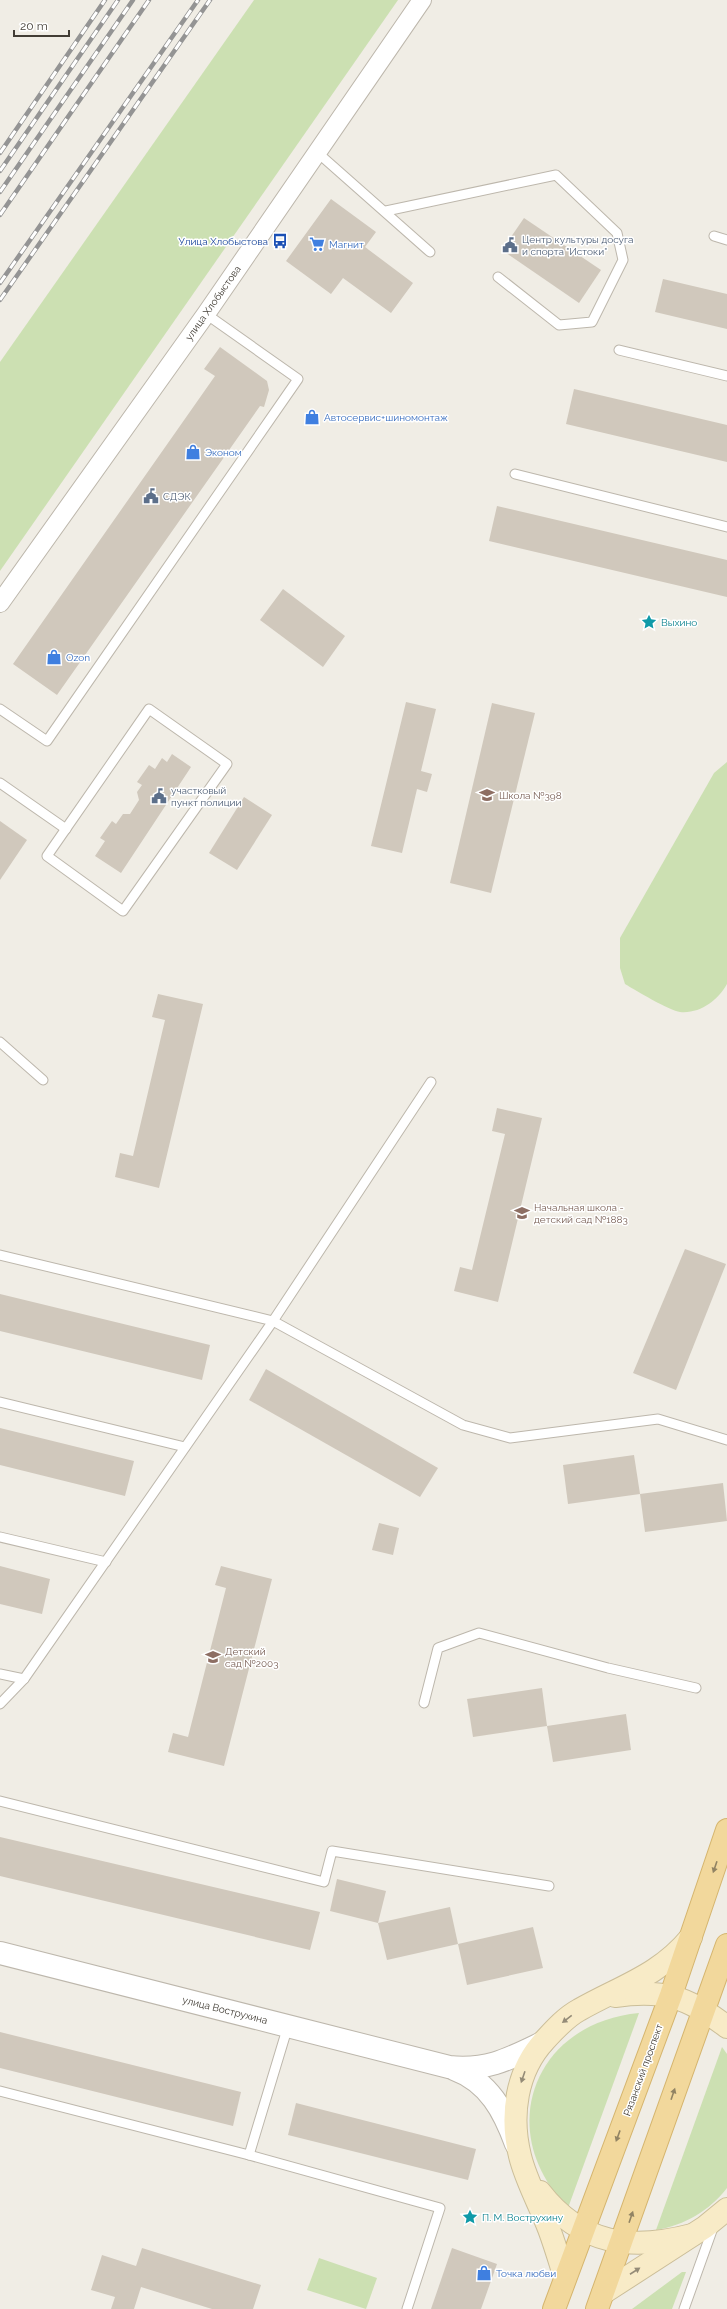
<svg xmlns="http://www.w3.org/2000/svg" width="727" height="2309" font-family="Raleway,sans-serif">
<rect width="100%" height="100%" fill="#f0ede5"/>
<g fill="#cce0b2">
<path d="M254,0H398L0,571V362Z"/>
<path d="M727,762V984C718,1000 700,1014 680,1012C670,1011 635,990 625,984L620,968V938L714,773Z"/>
<path d="M639,2013L568,2208C493,2132 533,2023 639,2013Z"/>
<path d="M722,2047L727,2054V2188C709,2211 685,2225 656,2230Z"/>
<path d="M319,2258L377,2278L366,2309L307,2290Z"/>
<path d="M682,2272H686L672,2309H632Z"/>
</g>
<g fill="#d0c8bc">
<path d="M331,199L376,232L365,247L413,283L391,313L343,278L331,294L286,261Z"/>
<path d="M524,218L601,270L579,303L502,250Z"/>
<path d="M663,279L727,294V329L655,312Z"/>
<path d="M220,347L267,381L269,390L264,407L260,406L57,695L13,664L215,376L204,369Z"/>
<path d="M574,389L727,425V462L566,424Z"/>
<path d="M497,506L727,560V597L489,541Z"/>
<path d="M283,589L345,636L323,667L260,620Z"/>
<path d="M406,702L436,709L421,771L432,774L427,792L417,789L402,853L371,846Z"/>
<path d="M492,703L535,713L491,893L450,883Z"/>
<path d="M172,754L191,767L121,873L95,856L105,841L100,838L112,821L116,824L123,814H130L139,800L137,792L142,785L137,782L149,765L155,769L162,758L167,762Z"/>
<path d="M244,797L272,815L237,870L209,853Z"/>
<path d="M0,821L27,840L0,880Z"/>
<path d="M158,994L203,1004L159,1188L115,1177L120,1153L133,1156L165,1020L152,1017Z"/>
<path d="M497,1108L542,1118L498,1302L454,1291L460,1267L472,1270L505,1134L492,1131Z"/>
<path d="M685,1249L726,1264L676,1390L633,1373Z"/>
<path d="M0,1294L210,1345L202,1380L0,1331Z"/>
<path d="M266,1369L438,1468L420,1497L249,1400Z"/>
<path d="M0,1428L134,1461L125,1496L0,1465Z"/>
<path d="M634,1455L640,1494L568,1504L563,1465Z"/>
<path d="M723,1483L727,1521L645,1532L640,1494Z"/>
<path d="M379,1523L399,1528L393,1555L372,1550Z"/>
<path d="M0,1566L50,1579L42,1614L0,1604Z"/>
<path d="M221,1566L272,1579L224,1766L168,1752L173,1733L188,1737L226,1588L215,1585Z"/>
<path d="M542,1688L547,1726L473,1737L467,1699Z"/>
<path d="M626,1714L631,1750L553,1762L547,1726Z"/>
<path d="M0,1837L320,1912L310,1950L0,1876Z"/>
<path d="M337,1879L386,1891L378,1923L330,1911Z"/>
<path d="M450,1907L458,1944L387,1960L378,1923Z"/>
<path d="M533,1927L543,1968L467,1985L458,1944Z"/>
<path d="M0,2032L241,2092L233,2126L0,2068Z"/>
<path d="M296,2103L476,2149L468,2180L288,2135Z"/>
<path d="M142,2248L261,2285L253,2309H212L141,2287L134,2309H111L115,2297L91,2290L102,2255L136,2266Z"/>
<path d="M452,2248L497,2264L481,2309H431Z"/>
</g>
<g fill="none" stroke-linecap="round" stroke-linejoin="round">
<g stroke="#bdb7ac" stroke-width="11">
<g id="service">
<path d="M318,153L430,252"/>
<path d="M386,211L556,175L617,233L623,260L592,322L559,325L498,277"/>
<path d="M714,236L727,240"/>
<path d="M619,350L727,376"/>
<path d="M515,474L727,527"/>
<path d="M0,709L47,741L298,379L206,314"/>
<path d="M149,709L227,764L123,911L47,856Z"/>
<path d="M0,783L66,829"/>
<path d="M0,1042L43,1080"/>
<path d="M0,1255L273,1321L463,1425L510,1438L658,1419L727,1440"/>
<path d="M0,1402L185,1447"/>
<path d="M0,1537L106,1562"/>
<path d="M0,1674L24,1679"/>
<path d="M424,1703L438,1648L479,1633L608,1668L696,1688"/>
<path d="M0,1704L24,1679L273,1321L431,1082"/>
<path d="M0,1801L324,1882L332,1851L549,1886"/>
<path d="M0,2091L249,2155L288,2026"/>
<path d="M249,2155L440,2208L407,2309"/>
<path d="M684,2309L714,2225"/>
</g>
</g>
<g stroke="#bdb7ac" stroke-width="20">
<path id="minor" d="M0,603L206,314L422,0"/>
</g>
<g stroke="#bdb7ac" stroke-width="24">
<g id="tertiary">
<path d="M0,1953L449,2067C487,2071 509,2059 542,2043"/>
<path d="M454,2069C489,2082 504,2111 516,2144"/>
</g>
</g>
<g stroke="#cbbe99" stroke-width="24">
<g id="secondary">
<path d="M615,1996C664,1989 688,1997 727,2027"/>
<path d="M540,2192C581,2245 631,2251 692,2235"/>
<path d="M565,2278C560,2262 555,2245 549,2229C540,2205 526,2181 520,2156C510,2116 516,2071 545,2040C555,2029 566,2017 579,2010C621,1986 659,1976 691,1937"/>
<path d="M603,2293L705,2227L727,2209"/>
</g>
</g>
<g stroke="#d5b56e" stroke-width="24">
<g id="primary">
<path d="M554,2309L671,1995L727,1830"/>
<path d="M597,2309L727,1945"/>
</g>
</g>
<use href="#service" stroke="#fff" stroke-width="9"/>
<use href="#minor" stroke="#fff" stroke-width="18"/>
<use href="#tertiary" stroke="#fff" stroke-width="22"/>
<use href="#secondary" stroke="#f8ebc7" stroke-width="22"/>
<use href="#primary" stroke="#f2d89c" stroke-width="22"/>
<g stroke="#949494" stroke-width="4.5">
<g id="rail">
<path d="M0,153L105,0"/>
<path d="M0,171L118,0"/>
<path d="M0,192L133,0"/>
<path d="M0,215L149,0"/>
<path d="M0,283L198,0"/>
<path d="M0,300L210,0"/>
</g>
</g>
<use href="#rail" stroke="#fff" stroke-width="3" stroke-dasharray="9" stroke-linecap="butt"/>
</g>
<defs><path id="oneway-solid" d="M-6-.8H1V-3.2L6.5 0L1 3.2V.8H-6Z"/></defs>
<g fill="#918363">
<use href="#oneway-solid" transform="translate(715 1867) rotate(109)"/>
<use href="#oneway-solid" transform="translate(673 2094) rotate(-71)"/>
<use href="#oneway-solid" transform="translate(618 2136) rotate(110)"/>
<use href="#oneway-solid" transform="translate(631 2217) rotate(-71)"/>
</g>
<g fill="#948b77">
<use href="#oneway-solid" transform="translate(567 2019) rotate(142)"/>
<use href="#oneway-solid" transform="translate(523 2077) rotate(109)"/>
<use href="#oneway-solid" transform="translate(635 2271) rotate(-33)"/>
</g>
<defs>
<g id="bus-bare" transform="scale(1.2)"><path d="M-5-6H5V4H4V6H2V4H-2V6H-4V4H-5ZM-3.5-4V0h7V-4ZM-3.5 1.2v1.5H-2V1.2ZM2 1.2v1.5H3.5V1.2Z" fill="#1a4fb4" stroke="#fff" stroke-width="2.5" paint-order="stroke"/></g>
<g id="supermarket-bare" transform="scale(1.2)"><path d="M-6-5.5h2.5l.6 2H6L4.5 2H-2.5L-4.4-4H-6ZM-1.5 3.2a1.3 1.3 0 1 0 .1 0ZM3 3.2a1.3 1.3 0 1 0 .1 0Z" fill="#3f7fe0" stroke="#fff" stroke-width="2.5" paint-order="stroke"/></g>
<g id="civic-bare" transform="scale(1.2)"><path d="M-.6-6.5H3V-4.5H.6V-3L4-1V1h2V6H-6V1h2V-1L-.6-3ZM-1.2 2.5V6h2.4V2.5Z" fill="#5c6f8a" stroke="#fff" stroke-width="2.5" paint-order="stroke"/></g>
<g id="shop-bare" transform="scale(1.2)"><path d="M-5-2.5h2.3a2.7 3.5 0 0 1 5.4 0H5L5.5 6h-11ZM-1.5-2.5h3a1.5 2.3 0 0 0-3 0Z" fill="#3f7fe0" stroke="#fff" stroke-width="2.5" paint-order="stroke"/></g>
<g id="sight-bare" transform="scale(1.2)"><path d="M0-6L1.8-2.2L6-1.7L2.9 1.2L3.7 5.4L0 3.3L-3.7 5.4L-2.9 1.2L-6-1.7L-1.8-2.2Z" fill="#0f9aa8" stroke="#fff" stroke-width="2.5" paint-order="stroke"/></g>
<g id="school-bare" transform="scale(1.2)"><path d="M0-5L7-2L0 1L-7-2ZM-4 1L0 2.5L4 1V4Q0 6-4 4Z" fill="#8d6e63" stroke="#fff" stroke-width="2.5" paint-order="stroke"/></g>
</defs>
<g fill-rule="evenodd">
<use href="#bus-bare" x="280" y="241"/>
<use href="#supermarket-bare" x="317" y="244"/>
<use href="#civic-bare" x="510" y="245"/>
<use href="#shop-bare" x="312" y="417"/>
<use href="#shop-bare" x="193" y="452"/>
<use href="#civic-bare" x="151" y="496"/>
<use href="#sight-bare" x="649" y="622"/>
<use href="#shop-bare" x="54" y="657"/>
<use href="#school-bare" x="487" y="795"/>
<use href="#civic-bare" x="159" y="796"/>
<use href="#school-bare" x="522" y="1213"/>
<use href="#school-bare" x="213" y="1657"/>
<use href="#sight-bare" x="470" y="2217"/>
<use href="#shop-bare" x="484" y="2273"/>
</g>
<g text-anchor="middle" dominant-baseline="central" stroke-width="3" stroke-linejoin="round" paint-order="stroke">
<g font-size="10" fill="#4e5e75" stroke="#fff" text-anchor="start">
<text x="522" y="239">Центр культуры досуга<tspan x="522" dy="12">и спорта "Истоки"</tspan></text>
<text x="163" y="496">СДЭК</text>
<text x="171" y="790">участковый<tspan x="171" dy="12">пункт полиции</tspan></text>
</g>
<g font-size="10" fill="#164399" stroke="#fff" text-anchor="end">
<text x="268" y="241">Улица Хлобыстова</text>
</g>
<g font-size="10" fill="#366cbe" stroke="#fff" text-anchor="start">
<text x="329" y="244">Магнит</text>
<text x="324" y="417">Автосервис+шиномонтаж</text>
<text x="205" y="452">Эконом</text>
<text x="66" y="657">Ozon</text>
<text x="496" y="2273">Точка любви</text>
</g>
<g font-size="10" fill="#423d35" stroke="#fff">
<text transform="translate(213 303) rotate(-55)">улица Хлобыстова</text>
<text transform="translate(225 2010) rotate(14)">улица Вострухина</text>
<text transform="translate(643 2070) rotate(-70)">Рязанский проспект</text>
</g>
<g font-size="10" fill="#0d838f" stroke="#fff" text-anchor="start">
<text x="661" y="622">Выхино</text>
<text x="482" y="2217">П. М. Вострухину</text>
</g>
<g font-size="10" fill="#785e54" stroke="#fff" text-anchor="start">
<text x="499" y="795">Школа №398</text>
<text x="534" y="1207">Начальная школа -<tspan x="534" dy="12">детский сад №1883</tspan></text>
<text x="225" y="1651">Детский<tspan x="225" dy="12">сад №2003</tspan></text>
</g>
</g>
<path d="M14 30v6h55v-6" fill="none" stroke="#423d35" stroke-width="2"/>
<text x="20" y="30" font-size="12" fill="#423d35" stroke="#ffffff" stroke-width="3" paint-order="stroke">20 m</text>
</svg>
